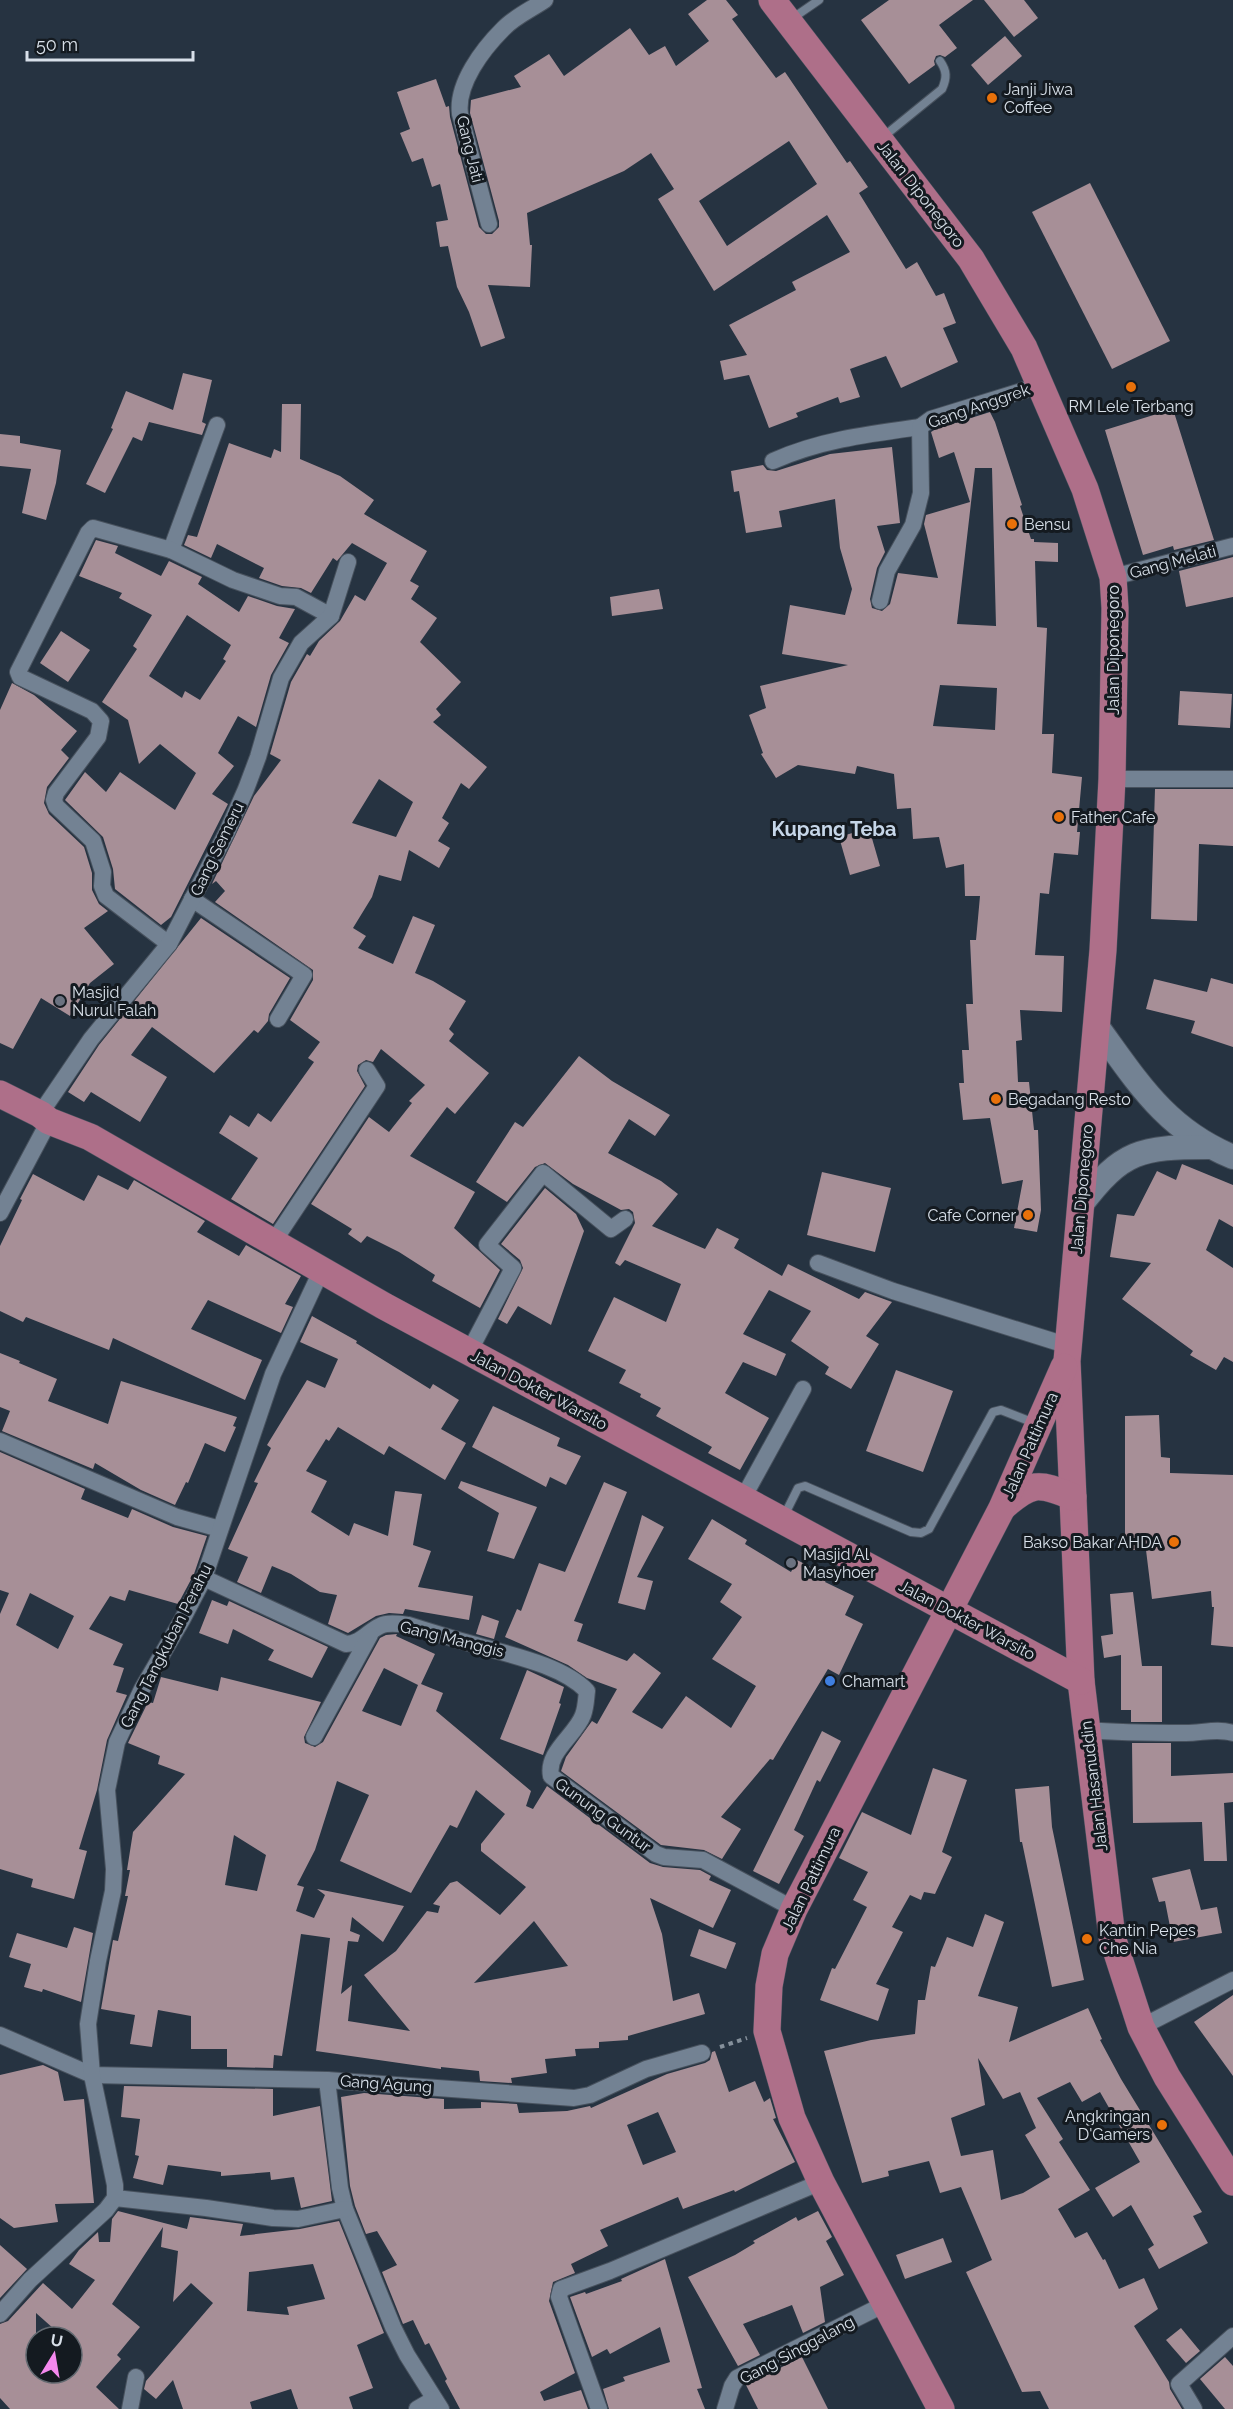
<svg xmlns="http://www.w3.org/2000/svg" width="1233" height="2409" font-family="Raleway,sans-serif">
<rect width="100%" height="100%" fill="#263341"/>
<g fill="#a78f97" fill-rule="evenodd">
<path d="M707,0H726L738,15L732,19L776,78L785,72L847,163L850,161L868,187L859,193L906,269L917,262L936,296L944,293L956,323L943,328L958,362L901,388L886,356L850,369L860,397L840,403L838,397L796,413L798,417L769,428L749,375L724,380L720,361L747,355L729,325L796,290L792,282L850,252L827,215L714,291L658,199L674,189L651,153L624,171L527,213L530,245H532L530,287L488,285L505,338L481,347L469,312L457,287L448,246L440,247L436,222L448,220L440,184L432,187L423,158L412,162L400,133L410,129L397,92L436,79L446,107L449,106L450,117L479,227L486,234H492L499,227V221L470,113L471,100L521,87L514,76L549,54L564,76L630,28L649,55L665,46L676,66L709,41L688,14ZM789,141L817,184L727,246L699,201Z"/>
<path d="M889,0H973L939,25L957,48L945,57L940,55L936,56L934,61L935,65L909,84L861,20Z"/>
<path d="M984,0H1024L1038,18L1014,37Z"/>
<path d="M1005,36L1022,56L988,85L971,65Z"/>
<path d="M1090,183L1170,341L1112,369L1032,212Z"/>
<path d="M183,373L212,380L202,422L206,424L202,435L149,422L142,441L133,437L105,493L86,484L113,429L111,428L126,391L173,410Z"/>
<path d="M282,404H301L300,459L340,476L374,500L364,514L427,551L410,581L419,586L411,599L437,618L420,642L461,682L436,709L441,715L433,722L487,767L469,789L461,783L442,818L449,823L438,841L450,848L439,868L409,850L401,881L379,875L372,897L353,928L366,936L358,948L393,964L413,916L435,925L415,973L433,981L466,1001L449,1029L454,1034L449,1041L489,1073L455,1114L447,1107L410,1156L475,1192L454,1228L500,1270L480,1308L432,1281L435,1275L399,1252L367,1236L361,1243L348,1234L352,1229L311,1204L369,1117L389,1132L412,1103L409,1101L425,1085L381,1049L373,1062L366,1060L358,1065L357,1071L365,1086L273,1224L231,1199L258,1158L219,1133L230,1115L249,1127L258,1113L271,1122L314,1062L308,1058L320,1042L290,1020L313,980V970L215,902L225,891L216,881L212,884L254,796L281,760L270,754L291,682L307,654L310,656L319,641L340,621L355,595L365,601L387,563L352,543L337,561L333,558L311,593L301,588L282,586L259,578L264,568L217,544L211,558L184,545L188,535L197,537L229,443L271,458L274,449L281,452ZM379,779L413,802L396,837L352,823Z"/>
<path d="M1173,409L1214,540L1174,550L1173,546L1143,555L1105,430Z"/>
<path d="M990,412L995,422L1022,505L1020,506L1031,539H1034V542L1058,543V562L1035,561L1037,627L1047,628L1042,734H1054L1052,773L1082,777L1077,832H1080L1078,855L1054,853L1049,894L1040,893L1035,955L1064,956L1062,1012L1020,1010L1022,1040L1016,1041L1018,1082H1029L1034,1130H1038L1041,1210L1037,1232L1014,1228L1023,1180L1002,1184L990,1118L963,1120L959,1083H964L962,1050H969L966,1004H973L970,940H976L980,896H965L964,864L946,868L939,837L913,839L911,808L897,809L894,774L857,766L855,774L798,765L776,778L761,754L763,753L749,715L766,708L760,686L848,665L782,654L790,605L845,615L852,589L840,548L835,499L779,511L782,527L746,533L739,491L734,492L731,471L763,465L767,470L776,471L830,454L892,447L900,523L877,526L885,552L877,568L870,599L872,608L882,611L890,604L898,573L938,578L924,524L926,515L970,502L954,452L939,458L931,432L936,429ZM975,468H992L996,626L957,624ZM940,685L997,688L995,730L933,726Z"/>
<path d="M0,434L20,436V443L61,450L56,483L46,520L22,513L31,469L0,466Z"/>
<path d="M96,540L118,546L115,553L161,576L169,561L202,577L198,584L239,612L248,596L277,606L295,609L279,638L289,643L271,675L256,727L238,716L218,753L234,766L212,794L228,804L171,917L161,925L115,889L113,869L103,837L65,800L85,772L106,792L120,772L175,810L196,773L160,744L139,764L128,720L102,702L137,649L133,646L152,615L119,598L122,593L79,576ZM187,615L231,645L223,659L226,661L200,700L185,691L182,698L149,676Z"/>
<path d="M1233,557V597L1186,607L1179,571Z"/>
<path d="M659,589L663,609L612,616L610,597Z"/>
<path d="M61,631L90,650L68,682L40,663Z"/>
<path d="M12,683L34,695L77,731L61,750L69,758L47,787L44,803L49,814L84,847L92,873V890L99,904L108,911L84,928L114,964L90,983L70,1016L41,998L13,1049L0,1043V710Z"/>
<path d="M1180,691L1232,694L1230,728L1178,725Z"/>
<path d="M1155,789H1233V846L1199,844L1197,921L1151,919Z"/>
<path d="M869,828L880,866L850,875L839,837Z"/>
<path d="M201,918L290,978L269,1014L268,1021L258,1033L254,1030L214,1073L152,1027L131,1055L167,1077L140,1122L91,1092L84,1102L68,1092L99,1045Z"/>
<path d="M1211,978L1233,984V1047L1191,1033L1195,1021L1146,1009L1154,979L1207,992Z"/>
<path d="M579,1056L612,1081L670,1115L655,1136L629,1119L608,1153L661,1181L678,1194L652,1226L705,1249L717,1228L739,1239L734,1248L782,1276L788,1264L859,1299L865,1292L892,1302L866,1336L879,1344L851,1389L825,1374L829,1367L791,1341L811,1311L769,1290L743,1334L786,1354L776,1376L743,1362L725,1393L769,1418L740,1470L708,1453L712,1447L656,1416L661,1408L640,1397L641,1394L619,1383L626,1370L588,1351L614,1297L666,1322L681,1284L625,1260L620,1266L615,1263L635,1223L633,1212L629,1209L621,1210L573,1184L545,1163L535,1167L507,1202L476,1182L515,1122L523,1127Z"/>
<path d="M1182,1164L1233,1185V1227L1219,1219L1206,1250L1233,1268V1362L1224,1357L1216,1370L1190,1355L1193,1351L1122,1299L1151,1263L1110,1257L1117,1214L1134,1216L1157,1171L1176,1180Z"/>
<path d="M822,1172L891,1188L875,1252L807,1235Z"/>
<path d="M33,1174L84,1201L98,1175L128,1190L134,1180L205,1221L197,1232L239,1256L246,1245L301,1276L285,1304L293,1307L281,1333L208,1300L191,1329L262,1360L245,1400L113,1338L109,1350L26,1317L23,1322L0,1311V1246L22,1200L20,1199Z"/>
<path d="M545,1188L576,1214L584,1231L551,1325L518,1306L507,1324L498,1319L523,1268L520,1260L501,1244Z"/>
<path d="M312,1316L357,1341L356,1343L430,1389L433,1384L459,1400L441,1429L466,1443L445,1480L389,1446L384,1455L338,1427L329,1441L326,1439L306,1471L327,1481L311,1512L349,1536L354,1523L388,1536L395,1491L422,1494L413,1545L431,1551L418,1587L473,1596L469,1620L405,1609L403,1614L389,1613L376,1616L348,1633L328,1624L337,1595L320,1592L291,1574L272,1566L261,1593L237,1582L248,1557L228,1549L258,1483L254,1482L271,1448L267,1445L307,1380L325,1388L338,1359L300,1342Z"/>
<path d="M0,1353L20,1361L19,1363L57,1379L48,1401L108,1424L121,1381L237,1417L233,1426L236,1427L225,1452L205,1443L188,1483L186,1482L175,1505L141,1490L95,1463L93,1469L2,1431L10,1411L0,1407Z"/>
<path d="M896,1370L953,1391L923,1472L866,1451Z"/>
<path d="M493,1406L560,1438L557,1446L581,1456L566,1485L550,1477L546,1487L472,1447Z"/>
<path d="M1159,1415L1161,1457L1170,1458V1473L1233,1475V1647L1211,1645L1214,1607H1212L1211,1591L1152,1599L1146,1550H1125V1416Z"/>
<path d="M0,1452L85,1489L81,1499L128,1518L132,1509L173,1527L207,1536L194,1574L178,1604L129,1590L125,1601L110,1596L89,1629L123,1644L113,1665L124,1668L116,1692L127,1695L107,1740L97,1790L79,1849L87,1851L74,1899L31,1887L33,1879L0,1869V1614L9,1593L0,1590ZM30,1593L74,1616L58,1649L16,1625Z"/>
<path d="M461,1481L537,1507L514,1559L487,1551L499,1513L458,1488Z"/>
<path d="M604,1482L627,1492L574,1621L583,1624L577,1641L627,1661L634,1653L661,1673L632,1712L662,1729L686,1696L731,1728L756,1686L712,1659L742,1617L720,1602L732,1584L688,1559L712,1519L747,1540L745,1544L791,1572L797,1560L828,1576L825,1582L854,1596L845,1615L863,1624L839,1675L828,1669L773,1760L770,1759L721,1817L741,1829L722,1859L704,1850L661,1845L561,1771L566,1757L592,1721L597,1724L617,1689L587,1678L568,1665L505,1637L517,1609L521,1611L539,1563L565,1572Z"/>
<path d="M642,1515L664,1527L637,1577L653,1581L645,1610L618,1603Z"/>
<path d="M1133,1592L1142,1666H1162V1722H1131V1710H1121V1655L1104,1658L1101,1636L1113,1634L1110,1594Z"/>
<path d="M212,1600L227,1606L229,1601L328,1647L312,1678L268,1660L274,1650L233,1629L228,1644L199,1633Z"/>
<path d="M482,1615L499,1621L494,1639L476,1634Z"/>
<path d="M397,1634L396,1636L435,1654L421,1684L443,1693L436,1711L531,1791L526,1806L533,1809L547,1786L650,1863L663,1867L700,1870L711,1876L709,1880L731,1890L713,1928L650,1898L662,1934L673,2001L699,1993L705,2014L628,2036V2040L599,2042V2048L575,2049L576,2056L545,2059L547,2073L511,2078L512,2083L480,2081L479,2071L441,2067V2069L316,2051L330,1938L301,1934L282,2056L274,2055L273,2068L227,2067V2049H191V2016L158,2010L152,2047L130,2044L135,2015L101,2009L113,1940L118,1941L128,1896H125L130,1870H127L133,1832L185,1774L158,1764L160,1756L128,1743L148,1702L153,1703L161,1677L218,1691L221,1677L321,1702L304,1737L305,1743L315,1747L323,1742L380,1638L386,1635ZM384,1668L418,1685L401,1726L362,1711ZM337,1781L369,1795L340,1861L411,1893L450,1825L457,1828L476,1790L505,1814L481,1844V1851L526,1887L500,1915L457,1881L450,1883L433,1904L440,1906L438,1913L427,1911L396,1951L364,1975L410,2031L348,2021L352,1985L341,1994L348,1941L358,1942L360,1935L350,1931L352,1917L383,1942L404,1906L317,1889L325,1895L314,1918L296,1911L304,1887L297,1885L315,1850ZM234,1835L266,1855L257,1891L225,1885ZM534,1921L568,1966L474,1983Z"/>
<path d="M527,1670L564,1687L559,1703L561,1704L543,1755L500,1739Z"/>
<path d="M822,1731L841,1741L820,1782L817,1780L794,1830L804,1836L779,1884L753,1871Z"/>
<path d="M1132,1743H1171V1776L1233,1773V1802L1224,1803L1227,1861H1204L1202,1822L1133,1823Z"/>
<path d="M933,1768L967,1780L942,1852L952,1857L935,1894L924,1892L921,1900L910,1895L892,1927L903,1932L876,1984L889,1989L878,2021L820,2000L832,1968L835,1969L867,1907L853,1900L868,1872L839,1858L862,1812L911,1835Z"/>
<path d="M1049,1786L1052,1827L1084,1980L1052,1987L1022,1842H1020L1015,1789Z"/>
<path d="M1190,1869L1201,1910L1217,1907L1222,1933L1173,1942L1165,1901L1159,1902L1152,1878Z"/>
<path d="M985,1914L1004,1922L978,1996L1018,2007L1009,2042L1088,2008L1102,2039L1100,2040L1121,2079L1202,2212L1193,2216L1208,2243L1159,2269L1148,2249L1154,2245L1131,2205L1113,2217L1095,2188L1140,2162L1100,2092L1082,2102L1070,2082L1037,2098L1063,2139L1059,2142L1090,2190L1058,2209L1075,2238L1087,2232L1103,2260L1105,2259L1119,2289L1144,2278L1158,2309L1134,2326L1169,2382L1170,2389L1182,2409H1049L1040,2391L1022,2392L966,2272L992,2260L961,2187L940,2193L929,2161L888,2171L889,2176L862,2183L824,2051L871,2040L915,2034L918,2000H925L931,1966L935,1967L947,1937L973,1947ZM978,2058L1003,2099L1020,2092L1036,2128L1025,2135L1050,2177L1023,2193L1001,2200L993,2150L961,2156L951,2118L985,2105Z"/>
<path d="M74,1927L93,1933L81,2002L43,1989L42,1992L24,1987L31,1964L9,1957L17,1933L67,1948Z"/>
<path d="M699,1929L736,1943L726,1969L690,1956Z"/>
<path d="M1233,1995V2076L1194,2022Z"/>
<path d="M715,2051L729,2092L755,2081L764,2102L770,2098L776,2118L773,2119L795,2162L735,2192L734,2190L683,2209L678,2197L600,2230L608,2246L571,2264L575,2273L553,2282L549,2301L575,2373L540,2392L544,2401L581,2390L588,2409H460L445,2381L447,2379L429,2343L425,2345L413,2320L403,2324L382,2272L397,2265L377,2231L366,2234L355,2206L350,2186L341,2097L364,2093L444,2099V2109L481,2108V2102L517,2104L519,2113L567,2111L590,2106L591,2108L667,2074L705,2063L710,2060L712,2052ZM658,2112L676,2152L643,2165L627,2125Z"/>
<path d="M43,2065L58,2072L64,2101L84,2099L94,2203L55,2204L58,2222L14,2228L0,2218V2075Z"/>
<path d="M124,2086L273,2089V2116L320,2106L332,2201L301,2208L294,2177L271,2180L270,2172L221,2176V2172L168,2165L163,2185L133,2178L139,2156L135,2155L140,2119L121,2117Z"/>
<path d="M118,2211L187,2229L190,2217L243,2224L240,2236L300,2229L339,2221L384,2333L357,2345L373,2388L349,2397L353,2409H298L291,2389L250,2402L252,2409H183L173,2380L156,2399L144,2389L146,2381L213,2303L191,2283L173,2302L178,2251L161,2247L163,2227L112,2304L140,2327L117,2355L121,2359L96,2387L119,2409H10L0,2398V2324L8,2321L43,2283L72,2309L95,2280L69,2264L79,2250L98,2232L99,2242H110L112,2219ZM313,2264L325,2299L287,2307L289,2315L247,2311L249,2272ZM36,2313L63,2337H72V2373H36Z"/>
<path d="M818,2211L832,2237L826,2241L844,2275L820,2287L825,2322L803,2333L792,2305L743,2324L760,2355L738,2366L688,2277L735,2255L755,2243L753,2241L796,2217L798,2221Z"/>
<path d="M943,2238L952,2262L905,2279L896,2255Z"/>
<path d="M0,2245L27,2269L0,2298Z"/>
<path d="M665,2259L702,2388L697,2389L705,2409H609L603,2389L625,2381L623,2377L670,2362L660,2327L610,2354L607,2349L592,2357L570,2297L585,2292L586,2294L622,2281L621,2279Z"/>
<path d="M1181,2328L1200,2351L1186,2363L1166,2340Z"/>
<path d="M802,2357L828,2409H758L746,2385Z"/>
<path d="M1225,2357L1233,2366V2409H1225L1200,2379Z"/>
</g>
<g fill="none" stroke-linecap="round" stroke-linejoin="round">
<g stroke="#47515d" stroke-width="10">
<g id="lane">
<path d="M790,20L819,0"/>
<path d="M883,137L942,89C947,78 947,71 940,61"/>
<path d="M783,1518L798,1488L805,1486L911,1532L921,1533L929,1529L993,1412L1001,1410L1037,1424"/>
</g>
</g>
<g stroke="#47515d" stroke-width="18">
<g id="street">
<path d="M489,224L460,114C456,84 483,49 503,29C514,17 532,9 545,0"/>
<path d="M773,461C820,440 869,434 920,427"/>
<path d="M171,550L217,425"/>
<path d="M1113,577L1233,546"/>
<path d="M880,601L887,571L913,525L921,493L920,427L931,419L1041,385"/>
<path d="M1112,779H1233"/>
<path d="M192,899L304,975L278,1019"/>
<path d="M169,944L106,896L102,886L103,872L93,841L56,806L54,800L56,793L98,737L101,721L92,711L20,677L18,672L88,533L93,528L171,550L233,580L280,596L296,597L331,616"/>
<path d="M40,1114L91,1039L169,944L227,832L246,789L258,757L281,678L301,643L331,616L348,562"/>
<path d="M0,1213L49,1121"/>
<path d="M274,1241L377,1086L367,1070"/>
<path d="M818,1263L893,1291L1069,1346"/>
<path d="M469,1352L513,1268L487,1245L543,1173L611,1229L625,1219"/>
<path d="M0,1441L177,1517L220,1529"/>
<path d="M742,1500L803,1389"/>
<path d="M204,1578L346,1644C362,1643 367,1632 380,1626C388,1622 400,1624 409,1625C431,1632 454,1639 476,1645C510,1655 562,1665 587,1691C586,1699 586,1707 583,1715C576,1735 546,1752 551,1776L656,1854L664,1857L703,1860L794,1909"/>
<path d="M1087,1730C1120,1733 1153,1733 1186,1733C1202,1733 1218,1728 1233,1733"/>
<path d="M314,1737L370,1635"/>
<path d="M1141,2027L1233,1980"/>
<path d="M0,2035L92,2075L327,2080L574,2098L590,2095L646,2069L702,2053"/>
<path d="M327,2080L340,2188L345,2209L393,2327L407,2355L441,2409"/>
<path d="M115,2198L206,2208L273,2218L298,2219L345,2209"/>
<path d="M0,2314L30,2280L106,2210L115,2198V2185L92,2075L88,2024L98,1961L113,1891L114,1869L107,1790L117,1742L142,1689L182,1620L204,1578L273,1374L322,1269"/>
<path d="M130,2409L136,2377"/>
<path d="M417,2409L434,2399"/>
<path d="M599,2409L559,2297L561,2289L610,2271L821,2182"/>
<path d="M725,2409L732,2386L737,2378L885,2304"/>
<path d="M1194,2409L1179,2384L1233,2336"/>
</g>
</g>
<g stroke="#47515d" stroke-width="26">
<g id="secondary">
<path d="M1096,1025C1137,1081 1165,1129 1233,1157"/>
<path d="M1080,1206C1122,1150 1141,1147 1209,1147"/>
</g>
</g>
<g stroke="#47515d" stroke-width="28">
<g id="primary">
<path d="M772,0L971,259L1024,348L1085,489L1113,577L1115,608L1112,779L1103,950L1067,1361L1081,1681L1112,1937L1141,2027L1167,2077L1233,2182"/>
<path d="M0,1094L40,1114L49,1121L90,1137L384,1306L1081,1681"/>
<path d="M1003,1507C1031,1482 1038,1482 1073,1497"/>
<path d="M941,2409L821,2182L792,2118L767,2031L769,1986L775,1954L794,1909L1002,1508L1064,1367"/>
</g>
</g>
<path stroke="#85909b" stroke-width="4" stroke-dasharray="4.5 4.5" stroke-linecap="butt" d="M720,2047L747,2038"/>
<use href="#lane" stroke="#738293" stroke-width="8"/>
<use href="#street" stroke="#738293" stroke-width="16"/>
<use href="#secondary" stroke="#738293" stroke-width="24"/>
<use href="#primary" stroke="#ae6f89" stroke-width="27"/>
</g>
<g fill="#e8710a" stroke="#141a20" stroke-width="2">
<circle cx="992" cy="98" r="6"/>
<circle cx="1131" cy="387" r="6"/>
<circle cx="1012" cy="524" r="6"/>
<circle cx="1059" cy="817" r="6"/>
<circle cx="996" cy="1099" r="6"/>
<circle cx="1028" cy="1215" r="6"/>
<circle cx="1174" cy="1542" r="6"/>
<circle cx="1087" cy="1939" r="6"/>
<circle cx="1162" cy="2125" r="6"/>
</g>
<g fill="#6b7280" stroke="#141a20" stroke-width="2">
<circle cx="60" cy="1001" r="6"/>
<circle cx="791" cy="1563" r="6"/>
</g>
<circle fill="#3f7fe0" stroke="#141a20" stroke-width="2" cx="830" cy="1681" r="6"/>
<g text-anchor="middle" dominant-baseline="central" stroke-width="6" stroke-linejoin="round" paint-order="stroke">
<g font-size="16" fill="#d8e0e9" stroke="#141a20" text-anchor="start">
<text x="1004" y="89">Janji Jiwa<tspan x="1004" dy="18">Coffee</tspan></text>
<text x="1131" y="406" text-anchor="middle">RM Lele Terbang</text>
<text x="1024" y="524">Bensu</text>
<text x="1071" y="817">Father Cafe</text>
<text x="72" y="992">Masjid<tspan x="72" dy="18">Nurul Falah</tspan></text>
<text x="1008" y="1099">Begadang Resto</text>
<text x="1016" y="1215" text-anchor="end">Cafe Corner</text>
<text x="1162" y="1542" text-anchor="end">Bakso Bakar AHDA</text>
<text x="803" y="1554">Masjid Al<tspan x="803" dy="18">Masyhoer</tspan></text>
<text x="842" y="1681">Chamart</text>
<text x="1099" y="1930">Kantin Pepes<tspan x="1099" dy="18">Che Nia</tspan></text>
<text x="1150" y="2116" text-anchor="end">Angkringan<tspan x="1150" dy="18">D'Gamers</tspan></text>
</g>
<g font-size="16" fill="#d8e0e9" stroke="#141a20">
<text transform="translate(470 149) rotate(76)">Gang Jati</text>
<text transform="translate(921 194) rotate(52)">Jalan Diponegoro</text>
<text transform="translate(979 406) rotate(-19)">Gang Anggrek</text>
<text transform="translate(1173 562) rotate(-15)">Gang Melati</text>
<text transform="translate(1113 650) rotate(-90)">Jalan Diponegoro</text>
<text transform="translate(217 849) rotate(-64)">Gang Semeru</text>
<text transform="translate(1082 1189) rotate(-85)">Jalan Diponegoro</text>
<text transform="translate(539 1390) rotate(28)">Jalan Dokter Warsito</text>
<text transform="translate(1030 1445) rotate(-66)">Jalan Pattimura</text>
<text transform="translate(967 1620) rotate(28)">Jalan Dokter Warsito</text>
<text transform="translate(452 1639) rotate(14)">Gang Manggis</text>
<text transform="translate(166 1646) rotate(-63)">Gang Tangkuban Perahu</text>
<text transform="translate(1094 1786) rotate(-97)">Jalan Hasanuddin</text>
<text transform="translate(603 1815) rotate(36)">Gunung Guntur</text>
<text transform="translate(811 1879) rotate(-64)">Jalan Pattimura</text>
<text transform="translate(386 2084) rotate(4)">Gang Agung</text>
<text transform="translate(797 2350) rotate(-28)">Gang Singgalang</text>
</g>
<g font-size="20" font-weight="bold" fill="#c6d6e8" stroke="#141a20">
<text x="834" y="829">Kupang Teba</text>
</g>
</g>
<g transform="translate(54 2355) rotate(11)"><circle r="28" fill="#141a20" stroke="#626970" stroke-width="1.5"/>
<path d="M0-4.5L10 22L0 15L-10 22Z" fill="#f589ef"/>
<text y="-9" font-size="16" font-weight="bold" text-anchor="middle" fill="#d8e0e9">U</text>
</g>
<path d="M27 51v9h166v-9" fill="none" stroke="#d8e0e9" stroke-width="3"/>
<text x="36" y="51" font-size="18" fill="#d8e0e9" stroke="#141a20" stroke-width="4.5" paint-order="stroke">50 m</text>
</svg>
